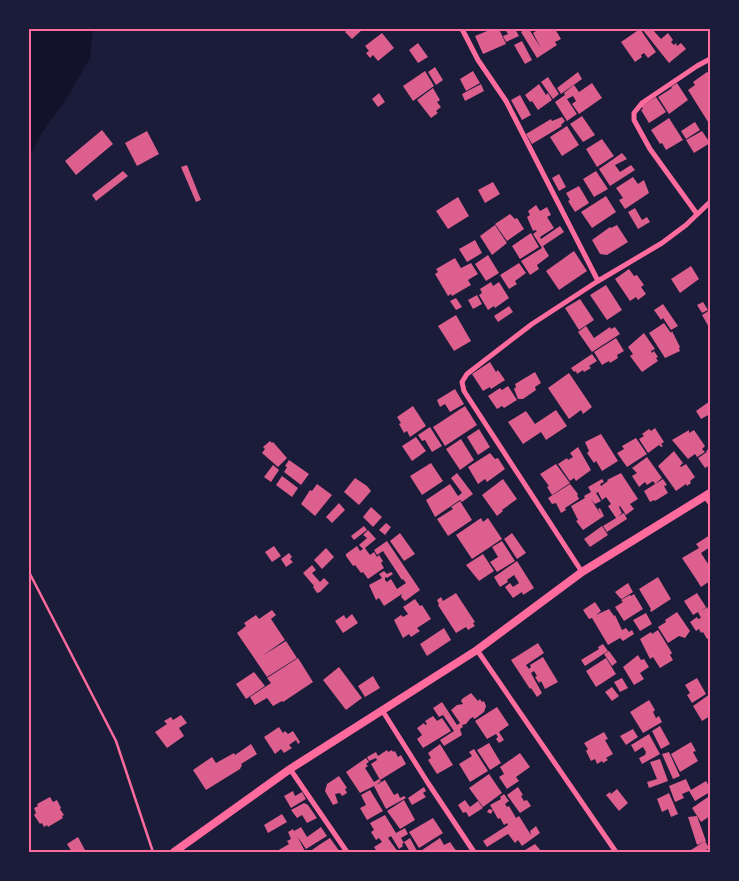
<svg xmlns="http://www.w3.org/2000/svg" width="739" height="881" font-family="'Nunito Sans',sans-serif">
<rect width="100%" height="100%" fill="#1b1b3a"/>
<path fill="#12122b" d="M29,29H92L93,31L90,58L65,101L41,134L29,158Z"/>
<g fill="#dd5f8e">
<path d="M348,29H363L352,39L345,32Z"/>
<path d="M492,29H499L506,44L483,54L475,36Z"/>
<path d="M505,29H515L519,36L506,42L503,36L508,34Z"/>
<path d="M526,29H529L541,48L533,33L539,29H555L561,39L555,42L557,45L537,58L521,32Z"/>
<path d="M640,29L656,52L648,58L644,53L641,55L642,57L635,62L621,42Z"/>
<path d="M642,29H652L661,39L668,33L673,40L671,42L674,45L676,43L677,46L681,43L686,49L669,63Z"/>
<path d="M382,33L394,48L378,61L373,55L370,58L366,53L369,51L365,46Z"/>
<path d="M522,41L532,60L525,64L514,45Z"/>
<path d="M418,43L428,57L418,63L409,50Z"/>
<path d="M435,67L443,80L436,85L428,72Z"/>
<path d="M425,71L434,86L413,101L403,86Z"/>
<path d="M473,71L480,83L466,91L460,79Z"/>
<path d="M578,72L582,79L561,94L557,88Z"/>
<path d="M707,72L710,74V125L688,90L695,85L693,82Z"/>
<path d="M548,77L559,94L553,99L541,82Z"/>
<path d="M592,83L602,98L579,114L572,104L576,101L573,96L567,99L577,114L567,121L555,102L565,95L564,93L574,85L579,92Z"/>
<path d="M677,83L688,100L669,114L658,97L672,88L671,87Z"/>
<path d="M481,84L484,91L465,101L462,94Z"/>
<path d="M539,84L546,95L548,93L552,100L538,110L532,101L530,102L525,95Z"/>
<path d="M433,88L440,100L437,102L441,107L436,111L438,113L431,118L417,100Z"/>
<path d="M379,93L385,102L378,107L372,99Z"/>
<path d="M520,95L531,115L522,120L511,100Z"/>
<path d="M656,97L666,112L649,123L641,110L643,109L641,106Z"/>
<path d="M582,116L595,135L583,142L570,124Z"/>
<path d="M562,117L565,121L561,125L562,126L532,144L526,134L551,119L552,121Z"/>
<path d="M669,118L683,140L666,150L662,143L660,144L651,130Z"/>
<path d="M695,122L700,130L686,139L681,131Z"/>
<path d="M567,126L579,145L562,156L550,137Z"/>
<path d="M102,130L113,144L76,175L65,161Z"/>
<path d="M147,131L159,154L137,166L125,143Z"/>
<path d="M702,131L710,143L694,153L686,140Z"/>
<path d="M602,139L614,156L597,167L586,149Z"/>
<path d="M622,153L627,159L615,165L620,172L631,165L635,170L610,186L599,169Z"/>
<path d="M187,165L201,200L196,202L181,167Z"/>
<path d="M123,171L128,176L96,201L92,195Z"/>
<path d="M596,171L608,189L594,197L583,179Z"/>
<path d="M559,174L566,187L559,191L552,178Z"/>
<path d="M633,177L638,184L644,180L649,193L625,209L619,200L623,198L616,188Z"/>
<path d="M493,182L500,194L485,203L478,190Z"/>
<path d="M579,186L589,203L575,212L568,201L570,200L566,193Z"/>
<path d="M606,196L616,212L592,228L581,212Z"/>
<path d="M458,197L469,216L448,229L436,211Z"/>
<path d="M536,205L540,211L547,207L551,215L547,217L554,228L540,237L541,239L560,226L564,232L543,246L549,256L537,265L539,269L530,275L521,261L542,248L533,234L537,231L535,230L533,231L527,217L530,215L528,211Z"/>
<path d="M635,208L642,220L647,217L650,222L638,229L628,212Z"/>
<path d="M510,214L515,219L517,218L524,229L507,241L495,224Z"/>
<path d="M495,225L507,243L492,255L480,236Z"/>
<path d="M617,225L628,242L607,255L600,254L592,240L610,227L611,228Z"/>
<path d="M531,233L539,247L520,259L512,246Z"/>
<path d="M475,240L482,253L467,262L459,249Z"/>
<path d="M574,251L587,271L559,290L546,271Z"/>
<path d="M488,255L499,273L486,281L475,264Z"/>
<path d="M455,258L461,268L471,263L478,274L468,280L471,285L452,296L451,294L448,296L435,274L438,272L436,269Z"/>
<path d="M519,263L526,273L515,281L517,284L509,289L500,275Z"/>
<path d="M691,266L699,279L680,293L671,279Z"/>
<path d="M629,269L634,276L637,275L644,285L641,287L646,294L638,300L636,297L630,301L615,279Z"/>
<path d="M491,282L493,286L499,282L509,298L495,308L494,306L488,310L479,295L482,293L480,289Z"/>
<path d="M606,285L622,310L607,320L590,295Z"/>
<path d="M477,295L482,304L473,309L468,300Z"/>
<path d="M456,298L462,307L456,310L450,301Z"/>
<path d="M580,299L594,320L579,330L565,308Z"/>
<path d="M703,302L708,310L702,313L697,305Z"/>
<path d="M663,304L678,326L671,330L663,318L661,320L654,310Z"/>
<path d="M509,306L513,312L498,322L494,316Z"/>
<path d="M710,310V329L702,315Z"/>
<path d="M456,315L471,341L454,351L438,326Z"/>
<path d="M664,323L671,333L672,331L680,347L679,348L680,351L665,358L649,333Z"/>
<path d="M586,326L594,338L610,327L611,329L615,327L620,334L592,352L578,332Z"/>
<path d="M644,333L655,349L651,351L652,353L654,351L658,357L656,358L658,361L642,372L630,356L633,354L628,347Z"/>
<path d="M616,338L624,351L617,355L618,358L610,363L609,361L602,365L594,352Z"/>
<path d="M592,354L597,361L589,366L591,368L584,372L583,370L577,374L576,371L574,372L571,368Z"/>
<path d="M490,362L496,372L498,370L505,380L491,389L490,387L483,391L472,374Z"/>
<path d="M535,372L541,383L535,387L536,390L523,399H518L514,389L516,387L515,384Z"/>
<path d="M569,373L592,407L583,414L581,410L569,419L548,388Z"/>
<path d="M508,386L517,400L504,408L502,406L497,409L488,396L500,388L502,390Z"/>
<path d="M455,389L464,404L450,412L445,404L440,407L437,400Z"/>
<path d="M710,401V414L701,419L696,411Z"/>
<path d="M413,406L426,426L410,437L407,431L404,433L399,424L401,423L397,417Z"/>
<path d="M465,406L477,425L445,446L433,427Z"/>
<path d="M556,410L567,426L546,440L541,432L523,444L508,422L526,411L535,424Z"/>
<path d="M430,427L442,446L432,452L425,440L422,441L418,435Z"/>
<path d="M655,428L664,442L661,444L663,446L661,447L659,445L648,453L639,439L644,436L642,434L649,429L651,431Z"/>
<path d="M479,429L490,447L478,455L467,437Z"/>
<path d="M689,430V433L694,430L705,446L702,449L705,452L697,457L695,454L688,459L672,440Z"/>
<path d="M601,434L618,461L602,471L596,461L594,463L587,453L589,451L585,442Z"/>
<path d="M416,437L426,451L412,461L402,446Z"/>
<path d="M636,438L647,454L627,467L617,453L624,449L622,446Z"/>
<path d="M461,439L474,460L460,470L446,449Z"/>
<path d="M270,441L272,443L273,442L287,458L278,467L262,453L265,449L263,447Z"/>
<path d="M578,447L591,470L576,481L574,478L570,481L558,464L567,458L568,460L573,457L570,453Z"/>
<path d="M710,448V465L705,468L698,458L707,452L706,451Z"/>
<path d="M674,451L683,463L680,466L681,467L686,464L695,477L690,481L691,483L687,486L686,484L676,491L658,466Z"/>
<path d="M490,453L495,459L498,458L505,469L487,482L485,479L478,484L468,467Z"/>
<path d="M647,457L662,478L655,484L653,481L647,485L645,482L639,487L632,476L637,473L632,468Z"/>
<path d="M289,460L309,474L301,485L284,472L287,467L285,466Z"/>
<path d="M431,463L443,481L422,495L410,476Z"/>
<path d="M556,464L570,483L552,495L547,487L549,486L540,474Z"/>
<path d="M273,465L279,470L271,482L264,477Z"/>
<path d="M457,473L473,494L462,502L460,500L435,517L426,500L450,484L458,496L462,493L451,478Z"/>
<path d="M621,473L638,499L630,504L634,509L626,515L620,506L619,507L622,513L618,516L624,513L627,519L607,532L603,526L616,518L608,506L611,504L606,497L602,500L598,492L596,493L601,501L595,504L591,499L601,515L598,509L600,508L604,516L583,530L576,521L578,520L571,506L585,498L584,496L591,492L588,487L602,479L604,482L600,484L601,486L608,481L607,480Z"/>
<path d="M282,476L298,488L292,497L276,485Z"/>
<path d="M355,478L367,486L371,491L359,505L344,492Z"/>
<path d="M503,479L517,499L502,510L503,511L497,516L482,495Z"/>
<path d="M663,479L667,485L664,486L668,493L655,501L654,500L650,502L644,491Z"/>
<path d="M317,484L332,495L315,516L301,504L310,490L312,491Z"/>
<path d="M570,484L578,494L577,495L579,499L565,508L566,510L561,513L556,503L552,504L548,498Z"/>
<path d="M460,501L472,520L448,536L437,519L453,509L451,507Z"/>
<path d="M339,503L345,510L332,523L326,517Z"/>
<path d="M371,507L382,517L373,527L363,517Z"/>
<path d="M481,518L483,522L488,518L502,539L472,559L456,535Z"/>
<path d="M386,523L391,527L385,535L379,530Z"/>
<path d="M364,526L367,530L354,540L351,536Z"/>
<path d="M602,526L608,535L590,547L584,539Z"/>
<path d="M368,530L376,539L365,548L370,555L374,552L377,557L379,555L383,561L381,563L384,568L368,579L363,572L361,573L355,565L353,566L346,556V554L357,546L360,551L363,549L359,545L367,538L363,535Z"/>
<path d="M400,533L415,554L404,561L390,541Z"/>
<path d="M512,533L526,553L517,559L504,539Z"/>
<path d="M710,535V547L701,553L710,567V581L701,587L696,579L697,578L696,579L682,558L699,548L696,544Z"/>
<path d="M387,541L420,590L405,601L401,597L402,594L384,606L379,598L376,600L369,585L382,578L379,574L384,571L387,574L391,572L393,574L387,578L385,577V580L387,582L391,579L397,589L406,583L403,579L402,580L383,551L377,555L374,550Z"/>
<path d="M502,541L515,561L497,572L490,562L498,557L492,547Z"/>
<path d="M274,546L281,556L272,562L265,552Z"/>
<path d="M326,548L334,557L322,569L314,560Z"/>
<path d="M289,553L292,557L290,559L293,562L286,567L281,559Z"/>
<path d="M483,554L494,571L479,581L466,565Z"/>
<path d="M517,561L534,588L523,595L522,592L513,598L505,587L510,583L513,587L519,583L514,575L507,580L508,582L500,587L494,577Z"/>
<path d="M312,565L316,570L312,573L320,582L324,578L329,583L320,592L317,593L313,587L314,586L303,573Z"/>
<path d="M658,577L671,599L651,612L650,610L651,609L639,589Z"/>
<path d="M628,583L633,592L622,599L620,598L615,592Z"/>
<path d="M456,593L475,622L473,623L475,626L468,630L466,627L456,633L438,605L439,604L437,600L441,597L443,601Z"/>
<path d="M697,593L706,607L701,611L707,607L710,613V637L707,639L703,632L701,633L699,629L696,631L690,622L697,617L698,619L701,618L698,612L693,615L684,601Z"/>
<path d="M634,594L643,609L624,621L615,607L623,602L621,600L630,595L631,596Z"/>
<path d="M415,599L420,606L422,605L431,619L417,628L420,631L411,637L409,634L403,638L394,620L401,615L403,617L408,614L403,607Z"/>
<path d="M595,602L601,611L596,615L609,609L614,616L615,615L622,630L626,628L629,632L632,630L634,634L623,641L620,638L608,645L592,618L589,619L583,610Z"/>
<path d="M272,610L276,615L271,619L285,640L262,656L286,641L297,658L267,677L237,633L246,626L244,623L256,615L259,619Z"/>
<path d="M677,612L690,631L685,638L679,636L668,643L658,627L666,622L665,620Z"/>
<path d="M646,613L652,624L640,631L633,620Z"/>
<path d="M352,614L358,623L343,633L335,621L344,615L346,619Z"/>
<path d="M444,628L451,640L427,656L420,644Z"/>
<path d="M658,630L672,653L670,655L673,660L660,668L653,657L650,659L640,639L651,632L652,634Z"/>
<path d="M538,643L544,653L526,665L529,669L531,667L530,665L543,657L558,682L545,689L541,681L539,683L535,677L537,676L534,671L531,673L542,693L537,697L531,688L530,689L511,660Z"/>
<path d="M603,644L608,651L585,666L581,660L599,649L598,647Z"/>
<path d="M609,651L617,662L612,666L604,654Z"/>
<path d="M638,655L641,660L644,659L649,667L640,673L644,679L634,685L623,667Z"/>
<path d="M298,658L313,682L283,702L282,701L273,706L267,698L255,705L250,697L271,683L267,678Z"/>
<path d="M606,658L616,674L596,687L586,671Z"/>
<path d="M339,667L362,698L346,710L323,680Z"/>
<path d="M254,672L265,686L246,699L236,684Z"/>
<path d="M373,676L380,688L365,697L358,686Z"/>
<path d="M622,678L628,688L620,692L614,682Z"/>
<path d="M697,678L706,694L692,703L687,695L690,693L685,685Z"/>
<path d="M612,687L619,696L612,701L605,692Z"/>
<path d="M471,693L478,701L480,699L482,702L484,701L486,706L484,712L476,718L474,719L473,717L470,719L466,724L462,725L463,727L460,729L462,735L444,746L440,740L454,731L443,715L439,717L433,708L442,702L457,725L460,723L451,710L457,705L463,704L461,701L462,699Z"/>
<path d="M710,694V716L702,721L693,706Z"/>
<path d="M649,700L655,710L653,712L656,718L659,716L662,722L643,733L630,712Z"/>
<path d="M497,707L509,725L499,732L504,740L499,743L496,739L498,737L496,734L487,739L475,721Z"/>
<path d="M181,715L187,723L179,728L184,736L167,748L155,732L167,724L164,721L171,717L173,720Z"/>
<path d="M433,716L437,721L442,718L451,731L423,748L417,739L422,735L417,728L424,723L425,725L427,724L425,721Z"/>
<path d="M660,726L670,744L661,749L652,731Z"/>
<path d="M279,727L283,733L285,731L288,734L293,731L300,742L298,744L296,740L289,745L292,748L284,753L281,749L275,754L264,737Z"/>
<path d="M633,729L638,737L626,745L620,736Z"/>
<path d="M604,732L608,739L605,740L613,754L606,758L608,760L603,763L602,761L597,764L595,759L591,761L586,751L588,749L584,743Z"/>
<path d="M649,734L660,754L642,764L639,758L645,755L646,752L643,747L635,752L631,745Z"/>
<path d="M691,742L696,751L693,752L698,761L680,772L671,754Z"/>
<path d="M489,743L501,763L490,770L477,750Z"/>
<path d="M251,744L257,754L241,764L242,765L240,769L206,790L193,770L212,757L216,763L234,753L235,755Z"/>
<path d="M440,744L453,765L437,774L428,760L431,758L428,753Z"/>
<path d="M474,749L488,771L470,782L459,764L472,756L469,752Z"/>
<path d="M387,750L388,752L392,750L393,752L395,751L398,757L401,755L406,764L380,780L371,764L377,760L376,758L369,761L367,757L376,752L378,756Z"/>
<path d="M669,752L680,776L673,779L662,754Z"/>
<path d="M520,753L530,767L516,777L519,781L507,789L499,777L504,774L500,767Z"/>
<path d="M366,758L369,762L366,764L368,766L365,768L374,782L379,779L381,781L376,785L385,780L394,795L398,793L400,798L404,796L406,798L386,809L374,786L360,793L346,772Z"/>
<path d="M660,759L668,781L649,788L647,782L657,779L650,762Z"/>
<path d="M489,774L502,793L483,807L469,788Z"/>
<path d="M339,776L347,788L345,789L347,793L342,796L340,793L335,794L338,803L333,805L325,791L327,784Z"/>
<path d="M686,779L691,790L706,781L710,788V792L695,801L689,791L682,794L684,798L675,802L669,786Z"/>
<path d="M424,787L426,791L423,793L426,797L412,805L408,798Z"/>
<path d="M518,787L523,795L521,796L524,801L527,800L531,806L520,813L507,795Z"/>
<path d="M617,789L628,803L619,811L606,795L610,792L611,794Z"/>
<path d="M370,790L383,811L367,820L360,808L366,805L361,795Z"/>
<path d="M293,791L295,796L302,792L306,799L291,808L284,796Z"/>
<path d="M669,793L678,814L671,817L668,809L662,812L657,799Z"/>
<path d="M504,794L509,801L505,804L507,807L509,806L516,818L519,816L531,835L530,831L536,826L540,833L522,846L518,840L515,843L508,834L487,847L483,841L508,825L507,823L504,825L500,818L498,819L493,810L491,814L487,812L489,809L493,810L490,805L501,799L500,797Z"/>
<path d="M50,797L53,802L57,800L61,808L60,809L64,815L62,816L63,818L48,827L47,825L44,827L42,823L40,824L34,815L36,813L34,808L38,806L37,804Z"/>
<path d="M708,797L710,800V816L701,822L692,808Z"/>
<path d="M404,800L415,820L400,829L387,811Z"/>
<path d="M465,800L470,807L478,801L483,808L469,817L466,812L463,813L458,805Z"/>
<path d="M304,803L308,805L317,818L307,823L302,815L297,818L291,810Z"/>
<path d="M282,814L287,822L268,833L264,825Z"/>
<path d="M385,815L396,833L405,828L408,834L401,838L404,843L402,844L403,846L399,849L391,836L388,838L398,852H377L374,847L382,842L379,838L376,840L371,832L374,830L370,823Z"/>
<path d="M697,816L706,841L697,845L688,817Z"/>
<path d="M433,818L443,833L419,848L409,832Z"/>
<path d="M301,827L307,837L321,827L327,836L306,849L297,836L305,851L278,852L277,851L289,844L287,841L291,839L288,832L293,829L294,831Z"/>
<path d="M78,837L86,852H72L67,844Z"/>
<path d="M330,838L340,852H309L319,845Z"/>
<path d="M410,838L417,851L415,852H410L404,842Z"/>
<path d="M440,838L444,845L450,842L457,852H419Z"/>
<path d="M705,841L709,848L703,852H692L691,850Z"/>
<path d="M535,844L542,852H526L525,850Z"/>
</g>
<g fill="none" stroke-linecap="round" stroke-linejoin="round">
<path stroke="#ff6b9d" stroke-width="2.5" d="M29,572L116,741L153,852"/>
<g stroke="#ff6b9d" stroke-width="5">
<path d="M462,29L478,60L506,101L598,281"/>
<path d="M697,214L650,149L634,120V113L642,103L697,66L710,59"/>
<path d="M705,496L710,503"/>
<path d="M582,572L464,391L462,382L467,374L532,324L598,281L662,243L686,225L710,202"/>
<path d="M477,650L616,852"/>
<path d="M382,710L428,783L474,852"/>
<path d="M290,769L347,852"/>
</g>
<path stroke="#ff6b9d" stroke-width="8" d="M174,852L290,769L477,650L582,572L710,493"/>
</g>
<rect width="739" height="881" fill="none" stroke="#1b1b3a" stroke-width="60"/>
<rect x="30" y="30" width="679" height="821" fill="none" stroke="#ff6b9d" stroke-width="2"/>
</svg>
